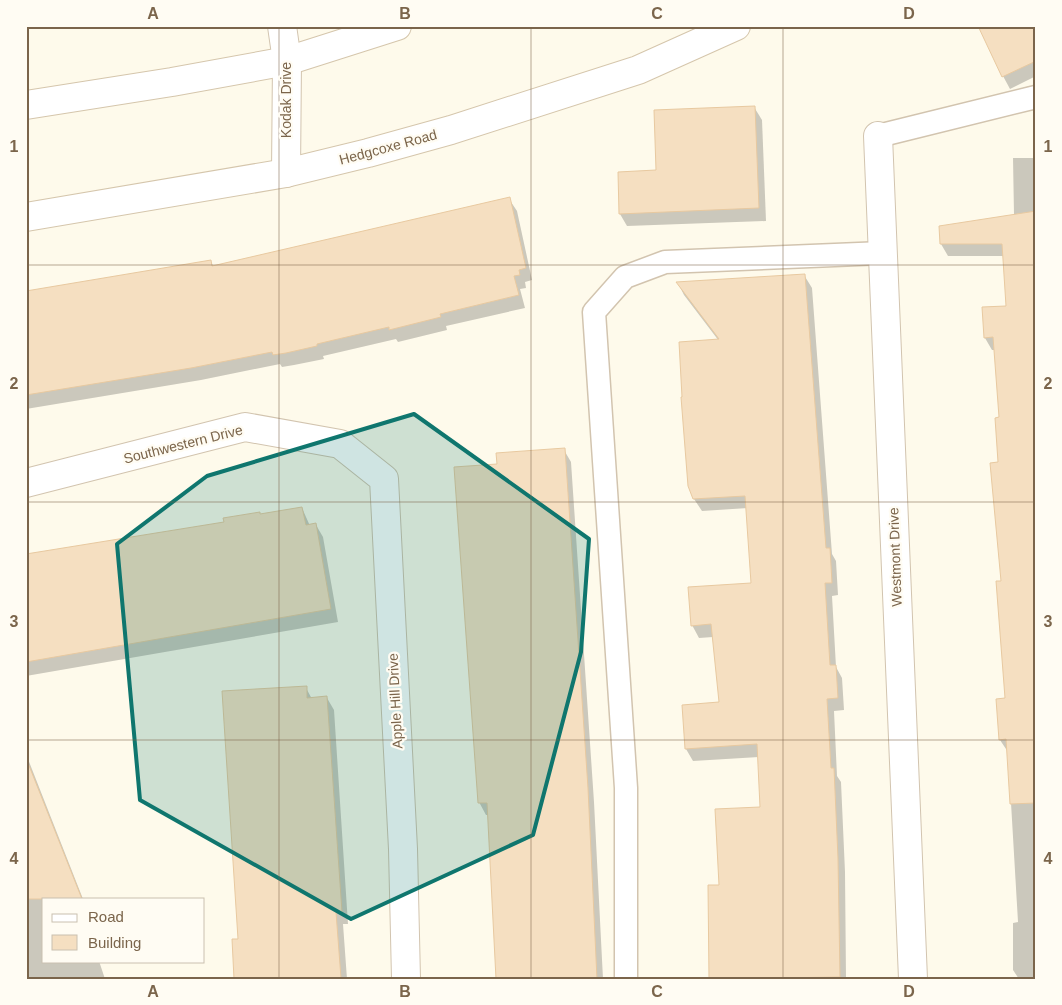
<svg xmlns="http://www.w3.org/2000/svg" width="1062" height="1005" font-family="Helvetica,sans-serif">
<rect width="100%" height="100%" fill="#fefaeb"/>
<g fill="#0003">
<path d="M1036,26V76L1010,89L1003,76Z"/>
<path d="M754,107L762,120L766,221L627,226L620,214L657,171Z"/>
<path d="M1013,158H1036V979H1019L1013,970V923L1018,922L1008,752L1000,740L1006,699L999,463L1000,419L995,350H992L985,338L1007,307L1004,256H948L941,244L1014,215Z"/>
<path d="M509,199L517,211L532,280L525,282L526,288L520,289L525,308L446,326L447,330L398,342L396,339L323,356L324,359L294,365L282,367L280,364L201,380L26,409V293L210,261L214,267Z"/>
<path d="M804,275L812,288L832,554L836,561L838,595L832,596L836,667L842,678L844,710L834,711L837,776L841,782L845,872L846,979H711L720,886L762,808L759,757L693,761L686,749L720,704L713,637L699,638L692,625L753,584L748,508L702,511L694,499L719,341L684,295L678,283Z"/>
<path d="M564,450L571,462L594,802L603,979H497L489,815H486L479,802L498,465Z"/>
<path d="M302,508L310,526L316,525L323,537L338,622L26,676V555L225,523Z"/>
<path d="M306,688L312,699L327,698L334,710L348,924H343L347,979H236L239,940Z"/>
<path d="M26,754L83,899H44V961H99L105,979H26Z"/>
</g>
<g fill="#f5dfc1" stroke="#e8c9a0">
<path d="M978,26H1036V61L1002,77Z"/>
<path d="M755,106L759,208L619,214L618,172L656,170L654,110Z"/>
<path d="M510,197L526,268L519,270L520,275L514,276L519,295L440,314L441,317L389,330V327L317,344V346L286,353L273,355L272,352L191,368L26,395V291L211,260L212,266Z"/>
<path d="M1036,211V803L1010,804L1006,739L999,740L996,699L1005,698L996,581H1001L990,463L998,462L995,418L999,417L993,337L984,338L982,307L1006,306L1002,244H940L939,226Z"/>
<path d="M805,274L826,548H830L832,583H825L830,665H836L838,698L827,699L831,768H834L838,858L840,977L709,979L708,885H719L715,809L760,807L757,744L685,749L682,705L719,702L711,624L691,626L688,587L751,583L745,496L693,499L688,486L681,397H682L679,342L719,339L676,282Z"/>
<path d="M565,448L588,788L597,979H496L487,803H478L454,467L497,464L496,453Z"/>
<path d="M302,507L306,525L316,523L331,609L26,662V554L224,522L223,518L260,512V514Z"/>
<path d="M307,686V698L327,696L342,912H336L341,978L234,979L232,939H238L222,691Z"/>
<path d="M26,763H28L82,899H26Z"/>
</g>
<g fill="none" stroke-linecap="round" stroke-linejoin="round">
<g stroke="#d2c4af" stroke-width="25">
<g id="service">
<path d="M878,136L1036,97"/>
<path d="M626,979V788L594,312L625,277L665,262L883,253"/>
</g>
</g>
<g stroke="#d2c4af" stroke-width="30">
<g id="minor">
<path d="M282,26L287,61L286,173"/>
<path d="M878,136L913,979"/>
<path d="M26,483L245,427L340,444L384,479L403,849L406,979"/>
</g>
</g>
<g stroke="#d5c6ac" stroke-width="30">
<g id="secondary">
<path d="M26,105L172,82L287,61L397,26"/>
<path d="M26,217L286,173L368,153L451,130L638,70L736,26"/>
</g>
</g>
<use href="#service" stroke="#fff" stroke-width="22"/>
<use href="#minor" stroke="#fff" stroke-width="28"/>
<use href="#secondary" stroke="#fff" stroke-width="28"/>
</g>
<path fill="#0f766e" fill-opacity="0.2" stroke="#0f766e" stroke-width="4" stroke-linejoin="round" d="M414,414L589,539L581,652L533,835L351,919L140,800L117,544L207,476Z"/>
<path fill="none" stroke="#7b654b" stroke-width="1" stroke-opacity="0.55" d="M279,26V979M531,26V979M783,26V979M26,265H1036M26,502H1036M26,740H1036"/>
<g text-anchor="middle" dominant-baseline="central" stroke-width="4.5" stroke-linejoin="round" paint-order="stroke">
<g font-size="14" fill="#7b654b" stroke="#fffcf3">
<text transform="translate(286 100) rotate(-90)">Kodak Drive</text>
<text transform="translate(388 147) rotate(-15)">Hedgcoxe Road</text>
<text transform="translate(183 444) rotate(-14)">Southwestern Drive</text>
<text transform="translate(895 557) rotate(-92)">Westmont Drive</text>
<text transform="translate(395 701) rotate(-93)">Apple Hill Drive</text>
</g>
</g>
<rect width="1062" height="1005" fill="none" stroke="#fffcf3" stroke-width="55"/>
<rect x="42" y="898" width="162" height="65" fill="#fffcf3" stroke="#cac0b0"/>
<rect x="52" y="914" width="25" height="8" fill="#ffffff" stroke="#cac0b0"/>
<text x="88" y="922" font-size="15" fill="#7b654b">Road</text>
<rect x="52" y="935" width="25" height="15" fill="#f5dfc1" stroke="#cac0b0"/>
<text x="88" y="948" font-size="15" fill="#7b654b">Building</text>
<rect x="28" y="28" width="1006" height="950" fill="none" stroke="#7b654b" stroke-width="2"/>
<g font-size="16" text-anchor="middle" font-weight="bold" fill="#7b654b">
<text x="153" y="19">A</text>
<text x="405" y="19">B</text>
<text x="657" y="19">C</text>
<text x="909" y="19">D</text>
<text x="14" y="152">1</text>
<text x="1048" y="152">1</text>
<text x="14" y="389">2</text>
<text x="1048" y="389">2</text>
<text x="14" y="627">3</text>
<text x="1048" y="627">3</text>
<text x="14" y="864">4</text>
<text x="1048" y="864">4</text>
<text x="153" y="997">A</text>
<text x="405" y="997">B</text>
<text x="657" y="997">C</text>
<text x="909" y="997">D</text>
</g>
</svg>
